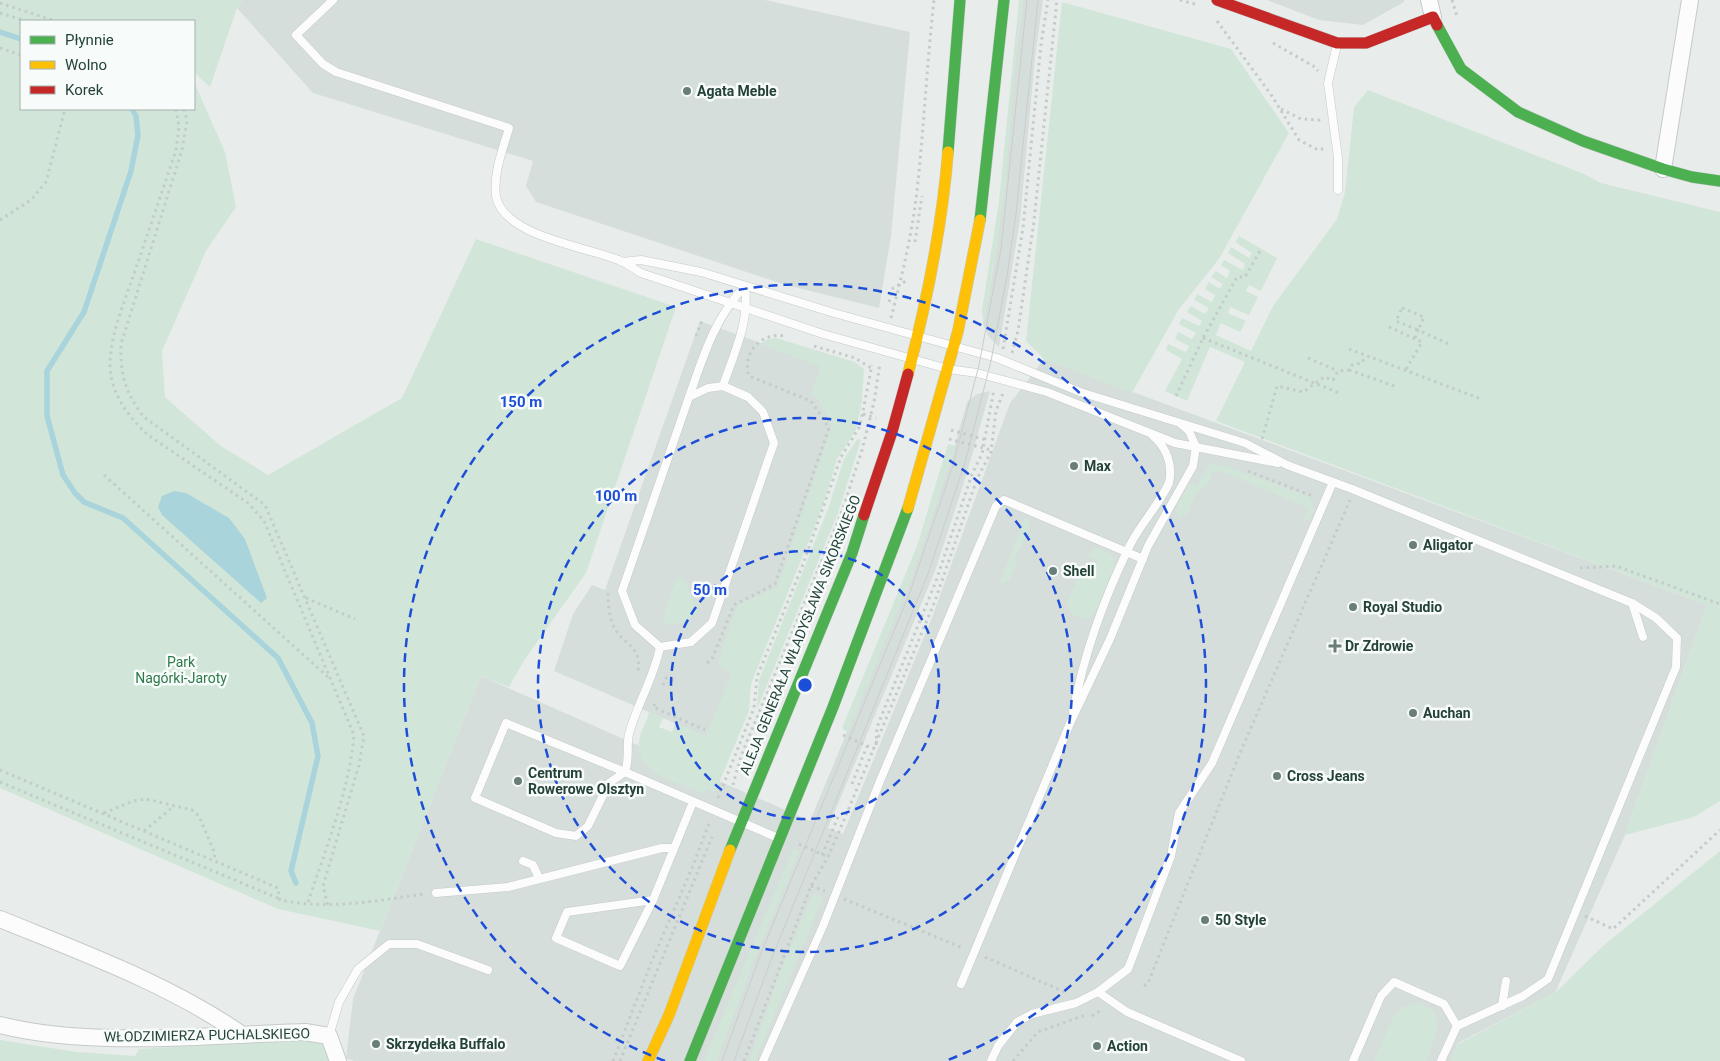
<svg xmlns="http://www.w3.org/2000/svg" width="1720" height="1061" font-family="Roboto,sans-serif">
<rect width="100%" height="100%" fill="#e8edeb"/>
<g fill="#d6dedb">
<path d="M242,0H765L910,32L891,236L879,308L786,285L536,202L526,186L533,161L313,93L237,8Z"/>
<path d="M1023,0H1043L1035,58L1020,220L999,347L989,337L983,324L993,270L1005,183L1014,69Z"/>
<path d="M1267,0H1404V2L1363,25L1319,20Z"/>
<path d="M700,321L851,376L723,744L554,671L573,614L592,585L605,590Z"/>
<path d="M1044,359L1707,605L1625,835L1555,993L1458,1043L1451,1061H354L346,1058L353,999L481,676L810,821L913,573L953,452L967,402L977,394L990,391L967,473L935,571L828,828L843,834L931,620L1010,403Z"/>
</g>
<g fill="#d1e6d8">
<path d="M0,0H242L237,8L210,87L194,72V21H21V109H194V82L225,152L236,207L206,251L162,351L165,397L221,446L268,475L402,398L476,239L676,307L586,573L525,659L509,687L481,676L380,931L278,909L0,788Z"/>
<path d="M1019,0H1023C1015,51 1013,102 1008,153C1003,210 994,267 983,323L982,310L999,201Z"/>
<path d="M1062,2L1231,49L1289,133L1219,259L1179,309L1132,393L1044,359L1026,341Z"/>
<path d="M1368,90L1584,174L1601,183L1720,212V801L1694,817L1625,835L1707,605L1216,421L1245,362L1210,347L1187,401L1165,391L1182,359L1166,350L1168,344L1186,352L1189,346L1175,339L1178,332L1192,339L1196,333L1179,324L1182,318L1199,326L1202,321L1187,312L1191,306L1205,314L1209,308L1194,300L1197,294L1212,302L1215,295L1205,289L1209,282L1220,289L1223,284L1211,277L1216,271L1227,278L1230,271L1221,265L1224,260L1243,270L1245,264L1228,253L1231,247L1249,258L1252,253L1235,242L1239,236L1277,258L1261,291L1249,285L1246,291L1258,297L1249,315L1230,307L1228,313L1246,321L1240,332L1221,323L1216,335L1251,351L1273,306L1337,219L1345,192L1354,107Z"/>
<path d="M776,338L855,362L864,369L862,401L856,430L837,459L823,506L751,684L749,711L716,790L714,792L707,789L704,793C680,783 636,775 639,742C640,731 647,722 649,712L663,718L659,727L672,732L675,723L706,736L732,673L721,668L718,662L736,609L740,604L777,587L832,426L817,397L811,394L821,367L760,344L768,339Z"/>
<path d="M857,439L861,440L838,513L757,709L759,680L828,509L844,459Z"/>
<path d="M948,444L955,446L913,573L848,733L842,728L917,546Z"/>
<path d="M1210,464L1228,467L1310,497L1314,510L1310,518L1304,520L1309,508L1226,473L1213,471L1208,484L1195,495L1187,514L1179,516L1175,509L1190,483L1197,486Z"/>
<path d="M1025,518L1028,519L1030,528L1015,558L1017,562L1009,581L999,584Z"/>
<path d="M1098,549L1111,554L1116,564L1096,611L1091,617L1083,619L1071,614L1067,604L1081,571L1091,576L1098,561L1087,556L1093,550Z"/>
<path d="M680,577L684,579L698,612L684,623L667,625L663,619L676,579Z"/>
<path d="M793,849L799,852L754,960L717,1061H704Z"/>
<path d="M1720,851V1061H1451L1458,1044L1555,993L1604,945Z"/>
<path d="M816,894L823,897L755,1061H749L782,968L812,896Z"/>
<path d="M1420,1003L1434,1011L1438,1028L1426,1061H1374L1392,1019L1402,1007Z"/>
<path d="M312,1039L323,1045L329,1061H0V1040L77,1052L135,1056L139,1049Z"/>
</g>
<path fill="#a9d4db" d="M174,491L186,493L229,518L245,539L267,598L261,603L162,515L158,507L162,496Z"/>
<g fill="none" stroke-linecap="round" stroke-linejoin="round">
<g stroke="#a9d4db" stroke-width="5.5">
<path d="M0,32L21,39"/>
<path d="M132,109L136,116L138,135L131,171L84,312L47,371V416L63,475L75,493L84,502L123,518L278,658L312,723L318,756L291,871L296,883"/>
</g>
<g stroke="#c5cac8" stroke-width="9">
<g id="lane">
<path d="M333,0L296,35L323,64L336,72L509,128C503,149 493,173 496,196C503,237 589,247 621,261C628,264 634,269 641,273L823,334L948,369L977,373L1047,392L1175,443L1278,463"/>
<path d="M1337,45L1328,83L1338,158V190"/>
<path d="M622,262L641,260L701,272L834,313L997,358L1080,392L1245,443L1287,465L1352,489L1632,603L1656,618L1677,638L1676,667L1548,979L1523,996L1457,1026L1441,1061"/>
<path d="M723,386L748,397L763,412L774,443L712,623L691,642L660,647L635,625L622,591L689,397L708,388Z"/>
<path d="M723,386C734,353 750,321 745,286"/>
<path d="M689,397C703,357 715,317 745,286"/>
<path d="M1632,603L1643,637"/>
<path d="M660,647C654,678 637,704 629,734C626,747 630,759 625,772L778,838"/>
<path d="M1073,712C1084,654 1104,598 1130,545C1141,523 1159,505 1169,483C1173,465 1167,448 1153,436"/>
<path d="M506,723L625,772L609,783L588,826L576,836L556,833L475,798Z"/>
<path d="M523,861L533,865L539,878"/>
<path d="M436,893L508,887L662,848H674"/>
<path d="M653,900L567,912L556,938L620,966L653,900L693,802"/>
<path d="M961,984L1071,721L1110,639L1148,546L1193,466L1196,447L1189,431L1181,424"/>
<path d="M1098,992L1127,1012L1241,1061"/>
<path d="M1502,1006L1506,981"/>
<path d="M329,1036L339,1002L358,969L389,944H417L488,970"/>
<path d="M763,1061L823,926L880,781L996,506L1004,500L1143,559"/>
<path d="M991,1061L998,1046L1017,1022L1032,1014L1076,1003L1098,992L1128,969L1171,856L1179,813L1212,763L1333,482"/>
<path d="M1353,1061L1381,996L1394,982L1444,1004L1457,1026"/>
</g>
</g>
<g stroke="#c5cac8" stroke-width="18">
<g id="street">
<path d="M1429,0L1433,17"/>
<path d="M1663,169L1690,0"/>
<path d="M0,919C81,952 169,984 241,1034"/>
<path d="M0,1025C91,1048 211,1035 305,1032L329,1036L338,1061"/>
</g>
</g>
<g stroke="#c3cbc8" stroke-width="12">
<g id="fast">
<path d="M1437,25L1461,69L1518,112L1583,141L1663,169L1692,177L1720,181"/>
<path d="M948,152L960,0"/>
<path d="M980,220L1004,0"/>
<path d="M730,850L852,553L864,515"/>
<path d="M690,1061L833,707L908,508"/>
</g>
</g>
<g stroke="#c3cbc8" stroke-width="12">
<g id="slow">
<path d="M908,374C927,301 942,227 948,152"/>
<path d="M908,508L958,331L980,220"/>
<path d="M648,1061L669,1015L730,850"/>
</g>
</g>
<g stroke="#c3cbc8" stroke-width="12">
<g id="jam">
<path d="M1217,0L1337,43H1366L1433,17L1437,25"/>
<path d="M864,515L892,432L908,374"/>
</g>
</g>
<g stroke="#c3ccca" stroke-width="3" stroke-dasharray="2.5 4" stroke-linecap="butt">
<path d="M1180,0L1198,5"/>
<path d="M1452,0L1457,16"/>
<path d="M0,3L55,21"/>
<path d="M0,13L26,21"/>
<path d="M1217,21L1272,96L1299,140L1318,150L1326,148"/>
<path d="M1273,43L1315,67L1318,71"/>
<path d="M0,48L21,55"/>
<path d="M176,109L179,127L176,150C162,192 148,233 134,274C124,303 110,335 110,366C111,394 129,418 148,435L248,503L264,521L354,735C350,788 324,854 307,905"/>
<path d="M184,109L187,121L182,150L121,344C120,374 125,393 144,417L265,505L364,736L359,765L323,886L328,906"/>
<path d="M1281,109L1301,119L1319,120L1322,118"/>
<path d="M0,220L31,200L46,182L65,109"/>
<path d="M915,242L922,196"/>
<path d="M889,302L893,288L908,280"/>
<path d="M1402,308L1424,317L1418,330L1396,321Z"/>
<path d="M891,318C902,276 912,234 917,191C924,127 927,63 934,0"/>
<path d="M1389,327L1422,342L1405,371"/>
<path d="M696,336L703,318"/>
<path d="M1203,338L1339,393"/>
<path d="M1415,338L1418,330L1451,345"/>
<path d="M814,346L855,358L871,368"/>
<path d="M1003,349L1023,228L1041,44L1048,0"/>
<path d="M1349,349L1481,399"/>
<path d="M1012,353L1018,331L1034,221L1057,0"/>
<path d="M1308,358L1338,371"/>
<path d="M1349,370L1397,387"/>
<path d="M1176,396L1203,338L1237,277H1245L1260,251"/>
<path d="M863,414L876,418"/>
<path d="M951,430L986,440"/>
<path d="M949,439L991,450"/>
<path d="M1262,439L1277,386L1303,392L1324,377L1333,380L1338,371L1349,370L1352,365L1362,363L1365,356"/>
<path d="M1248,471L1315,497"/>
<path d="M104,475L328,677"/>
<path d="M1580,568L1616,566L1720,604"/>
<path d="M608,593C608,603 609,615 613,625C621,645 642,644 638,671"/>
<path d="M306,598L355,619"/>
<path d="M707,663L712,659L734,605L775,584L829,428L811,401L749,376C742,352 761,332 785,336"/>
<path d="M663,685L666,678L677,682"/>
<path d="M655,704L653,707L705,730"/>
<path d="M843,735L874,749"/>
<path d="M876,745L877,727L936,581L972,474L982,454L994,389"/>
<path d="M0,770L278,888L280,900C330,910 375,901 424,894"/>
<path d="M0,782L280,899"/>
<path d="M852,784L867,746"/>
<path d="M733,785L741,756L841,514L862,450L874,402L880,363"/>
<path d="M718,798L754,708L757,677L802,567L841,457L860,426L872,365"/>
<path d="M104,813L133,801L146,799L192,810L199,816L215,854L214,860"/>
<path d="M144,831L174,806"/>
<path d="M799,844L828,857"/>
<path d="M822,855L838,817"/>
<path d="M811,886L825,891"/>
<path d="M844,899L963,948"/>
<path d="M1585,916L1613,929L1720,830"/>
<path d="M985,957L1067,993"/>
<path d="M1144,986L1148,983L1240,753L1350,500"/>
<path d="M1092,1016L1101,1010"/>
<path d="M613,1061L651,963L692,868L710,821"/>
<path d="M620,1061L712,837"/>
<path d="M744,1061L811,886L828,857L844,820L935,601L977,479L991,452L996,411L1003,393"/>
<path d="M1013,1061L1038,1032L1088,1014"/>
</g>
<use href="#lane" stroke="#fcfcfc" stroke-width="8"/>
<use href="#street" stroke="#fcfcfc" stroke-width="16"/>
<use href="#fast" stroke="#4caf50" stroke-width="11"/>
<use href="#slow" stroke="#ffc107" stroke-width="11"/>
<use href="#jam" stroke="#c62828" stroke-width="11"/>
<g stroke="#c9cdcc" stroke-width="1">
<path d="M722,1061L761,953L910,592L953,465L979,365L1001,249L1027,0"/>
<path d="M734,1061L771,960L928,574L966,459L991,361L1007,276L1016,214L1038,0"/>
</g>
</g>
<g fill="none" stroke="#1d4ed8" stroke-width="2.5" stroke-dasharray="9 6">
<circle cx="805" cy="685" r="134"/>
<circle cx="805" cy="685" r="267"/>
<path d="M665 1061A401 401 0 1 1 945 1061"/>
</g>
<g fill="#697e78" stroke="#f7fbf9" stroke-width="2">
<circle cx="687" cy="91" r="5"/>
<circle cx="1074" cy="466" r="5"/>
<circle cx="1413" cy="545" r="5"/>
<circle cx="1053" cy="571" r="5"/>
<circle cx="1353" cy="607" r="5"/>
<path d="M1332.5 638.5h5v5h5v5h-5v5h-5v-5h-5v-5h5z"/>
<circle cx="1413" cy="713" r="5"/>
<circle cx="1277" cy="776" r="5"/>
<circle cx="518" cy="781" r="5"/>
<circle cx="1205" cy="920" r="5"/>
<circle cx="376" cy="1044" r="5"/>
<circle cx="1097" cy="1046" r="5"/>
</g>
<g text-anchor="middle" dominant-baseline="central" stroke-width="5" stroke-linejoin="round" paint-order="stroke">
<g font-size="14" font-weight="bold" fill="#24423a" stroke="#f7fbf9" text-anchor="start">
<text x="697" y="91">Agata Meble</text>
<text x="1084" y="466">Max</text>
<text x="1423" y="545">Aligator</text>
<text x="1063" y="571">Shell</text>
<text x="1363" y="607">Royal Studio</text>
<text x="1345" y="646">Dr Zdrowie</text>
<text x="1423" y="713">Auchan</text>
<text x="528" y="773">Centrum<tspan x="528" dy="16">Rowerowe Olsztyn</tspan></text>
<text x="1287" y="776">Cross Jeans</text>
<text x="1215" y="920">50 Style</text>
<text x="386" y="1044">Skrzydełka Buffalo</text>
<text x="1107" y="1046">Action</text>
</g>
<g font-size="14" fill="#24423a" stroke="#f7fbf9">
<text transform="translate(800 635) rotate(-68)">ALEJA GENERAŁA WŁADYSŁAWA SIKORSKIEGO</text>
<text transform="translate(207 1035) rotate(-1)">WŁODZIMIERZA PUCHALSKIEGO</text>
</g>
<g font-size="14" fill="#2d7a4b" stroke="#f7fbf9">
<text x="181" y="662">Park<tspan x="181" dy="16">Nagórki-Jaroty</tspan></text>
</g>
</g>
<circle cx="805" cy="685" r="8" fill="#1d4ed8" stroke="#f7fbf9" stroke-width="2.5"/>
<g font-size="15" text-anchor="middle" font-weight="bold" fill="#1d4ed8" stroke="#f7fbf9" stroke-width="5" stroke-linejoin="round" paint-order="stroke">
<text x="521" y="407">150 m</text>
<text x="616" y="501">100 m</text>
<text x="710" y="595">50 m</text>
</g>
<rect x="20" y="20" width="175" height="90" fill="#f7fbf9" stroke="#a3b1ad"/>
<rect x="30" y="36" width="25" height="8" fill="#4caf50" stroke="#a3b1ad"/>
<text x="65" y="45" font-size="15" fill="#24423a">Płynnie</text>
<rect x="30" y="61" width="25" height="8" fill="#ffc107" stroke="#a3b1ad"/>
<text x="65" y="70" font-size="15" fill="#24423a">Wolno</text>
<rect x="30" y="86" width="25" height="8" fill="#c62828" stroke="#a3b1ad"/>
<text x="65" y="95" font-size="15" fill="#24423a">Korek</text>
</svg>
